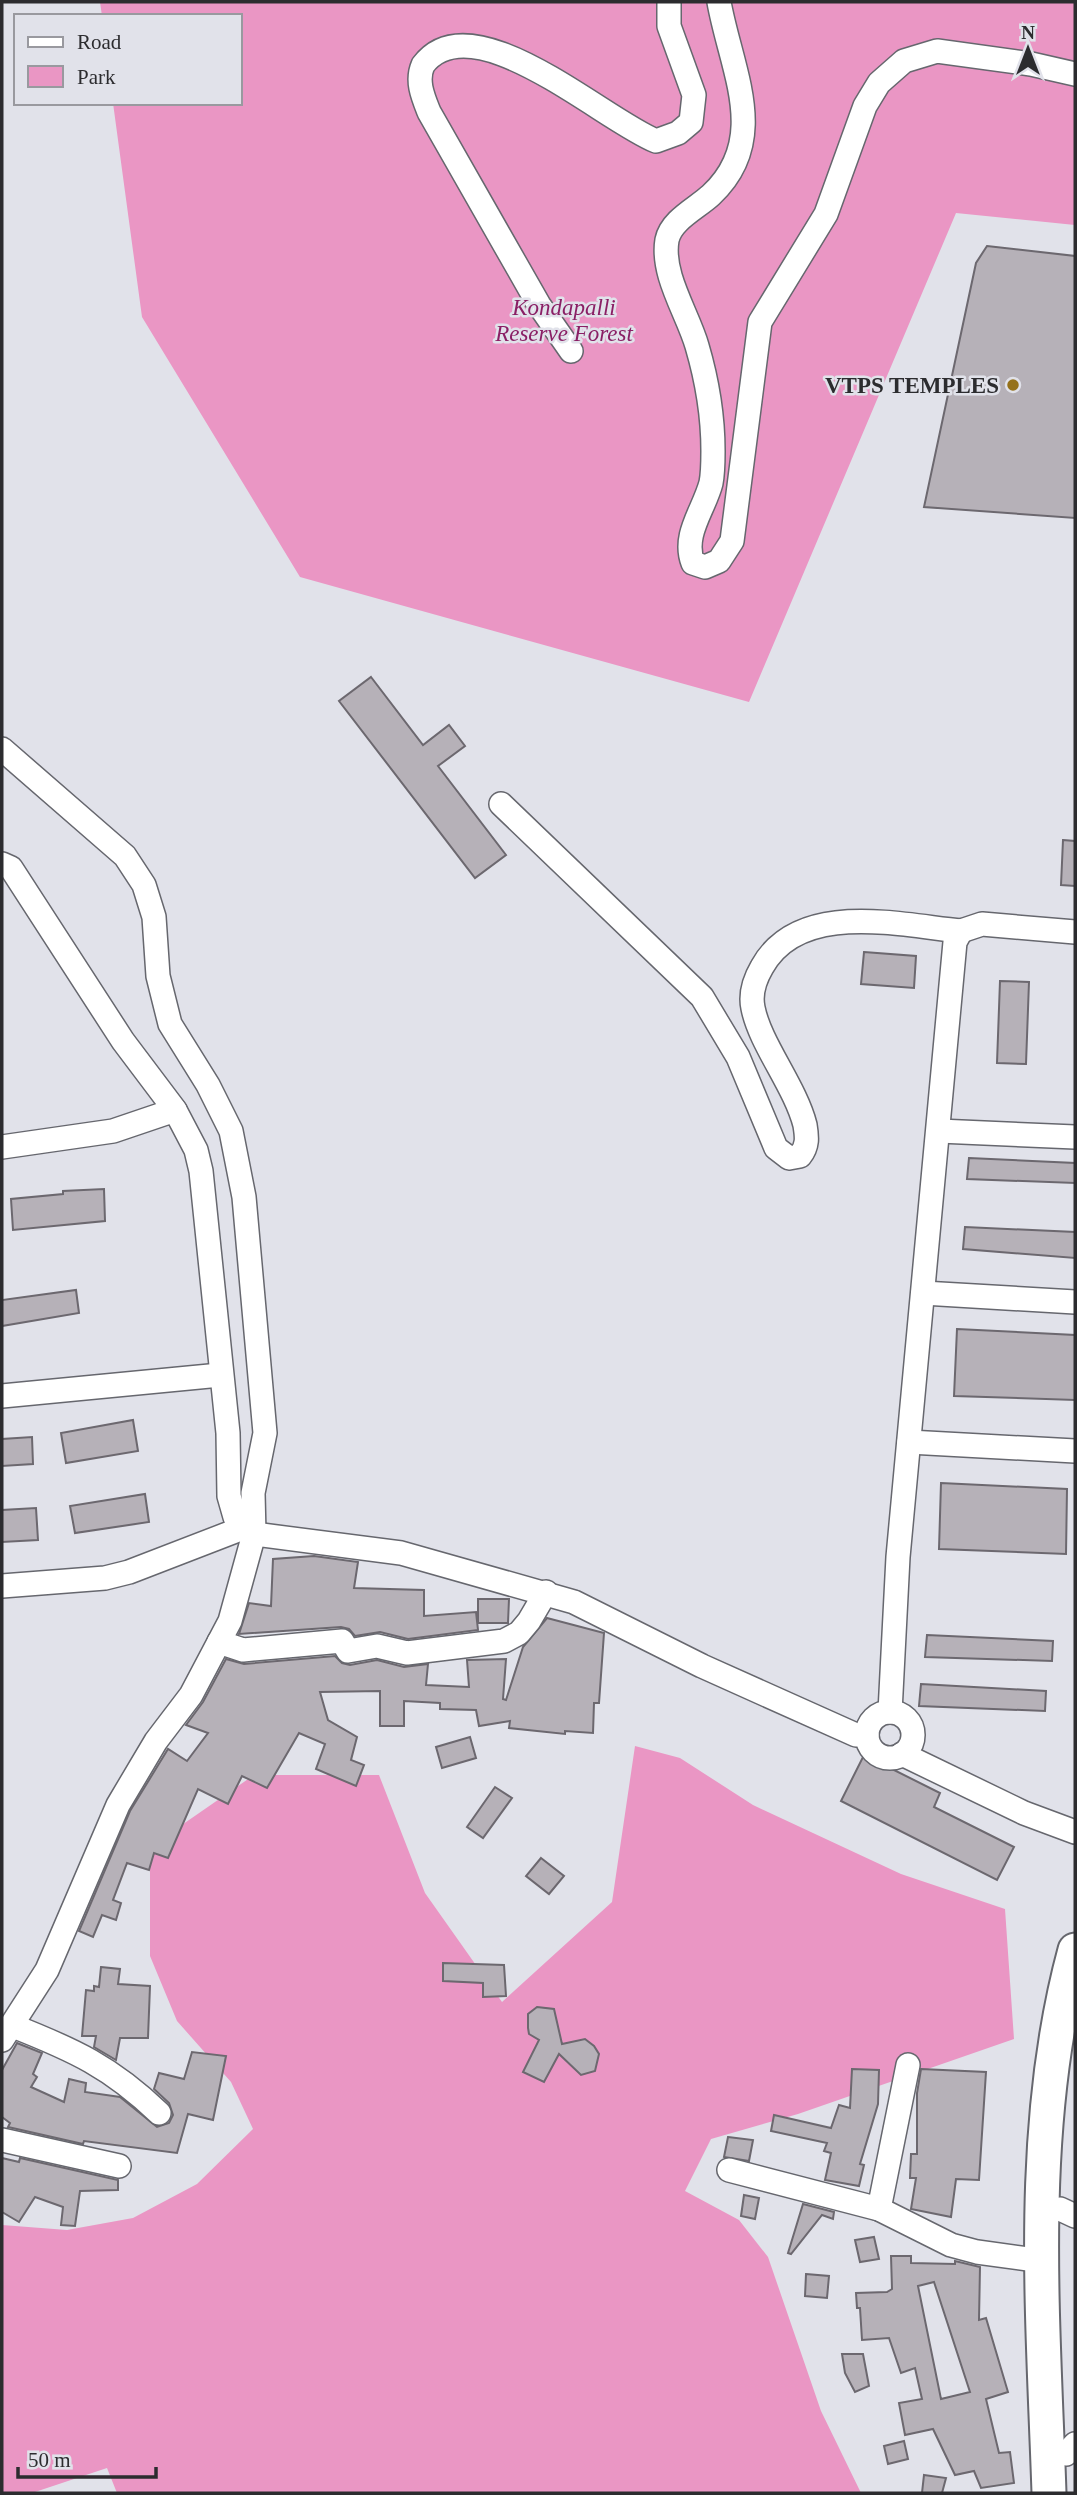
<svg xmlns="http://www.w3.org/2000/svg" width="1077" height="2495" font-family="'Times New Roman',serif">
<rect width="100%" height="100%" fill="#e1e2ea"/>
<g fill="#ea96c4">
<path d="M100,2H1075V225L956,213L749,702L300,577L142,317L113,103H240V16H102Z"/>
<path d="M635,1746L680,1758L753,1805L901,1874L1005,1909L1014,2039L798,2114L711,2139L685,2191L739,2220L768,2257L821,2411L861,2493H117L107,2468L32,2493H2V2225L67,2230L133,2218L197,2184L253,2129L231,2082L177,2021L150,1956V1847L254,1775H379L425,1893L502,2002L612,1902Z"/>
</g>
<g fill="#b6b1b8" stroke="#6c686f" stroke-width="2" fill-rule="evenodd">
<path d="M987,246L1075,256V518L924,507L976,263Z"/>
<path d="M371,677L423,745L449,725L465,746L438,766L506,855L475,878L339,701Z"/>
<path d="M1063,840L1075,841V886L1061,885Z"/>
<path d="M864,952L916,956L914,988L861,984Z"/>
<path d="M1000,981L1029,982L1026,1064L997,1063Z"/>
<path d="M969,1158L1075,1163V1183L967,1179Z"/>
<path d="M104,1189L105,1221L13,1230L11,1199L63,1194V1191Z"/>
<path d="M965,1227L1075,1232V1258L963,1249Z"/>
<path d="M76,1290L79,1313L2,1326V1300Z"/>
<path d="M957,1329L1075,1335V1400L954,1396Z"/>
<path d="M133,1420L138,1451L66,1463L61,1433Z"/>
<path d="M32,1437L33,1464L2,1466V1439Z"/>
<path d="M941,1483L1067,1489L1066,1554L939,1549Z"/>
<path d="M145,1494L149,1522L75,1533L70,1506Z"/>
<path d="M36,1508L38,1540L2,1542V1510Z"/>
<path d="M314,1556L358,1562L354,1588L424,1590V1616L476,1612L478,1630L408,1639L380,1632L355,1636L349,1629L341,1627L239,1634L249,1603L271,1606L273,1559Z"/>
<path d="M478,1599H509L508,1623H478Z"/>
<path d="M547,1618L604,1633L599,1703H594L593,1733L565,1731V1734L509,1728L510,1721L479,1726L476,1710L440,1709V1703L404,1701V1726H380V1691L320,1692L328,1720L357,1737L351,1760L364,1765L356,1786L316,1769L325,1744L299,1733L267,1788L242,1776L228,1804L198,1789L168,1858L154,1853L149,1870L127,1863L113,1900L121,1903L116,1920L102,1915L93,1937L79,1931L130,1811L168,1749L187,1761L208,1733L186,1725L203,1702L226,1659L244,1664L335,1656L342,1663L350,1665L377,1660L404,1667L428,1664L426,1685L469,1687L467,1660L506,1659L503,1699L506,1700L523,1647Z"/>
<path d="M927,1635L1053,1641L1052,1661L925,1657Z"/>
<path d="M921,1684L1046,1691L1045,1711L919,1706Z"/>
<path d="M470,1737L476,1758L442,1768L436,1747Z"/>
<path d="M864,1755L940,1793L934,1807L1014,1847L997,1880L841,1801Z"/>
<path d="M495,1787L512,1798L483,1838L467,1827Z"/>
<path d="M541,1858L564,1876L549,1894L526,1876Z"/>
<path d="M443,1963L504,1965L506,1996L483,1997V1983L443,1981Z"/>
<path d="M101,1967L120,1969L118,1984L150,1986L148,2038H120L116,2060L94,2047L96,2036H82L86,1990L94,1991V1986L99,1987Z"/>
<path d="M537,2007L554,2009L562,2044L585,2039L594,2046L599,2054L595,2071L581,2075L559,2054L544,2082L523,2072L539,2040L529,2034L528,2028V2014Z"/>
<path d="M17,2043L42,2053L33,2074L37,2077L31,2087L64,2102L69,2079L86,2083L85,2092L120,2097L157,2127L169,2123L173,2115L169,2103L154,2089L159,2073L184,2079L192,2052L226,2056L213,2120L188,2114L177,2153L84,2141L83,2144L8,2127L10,2123L2,2117V2070Z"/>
<path d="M852,2069L879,2070L878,2104L860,2164L864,2165L859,2186L825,2180L831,2153L824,2151L827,2143L771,2131L774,2115L831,2128L839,2105L850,2108Z"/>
<path d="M921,2069L986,2072L979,2180L956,2179L951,2217L911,2209L916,2178H910L911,2154H917V2093Z"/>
<path d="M728,2137L753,2140L749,2161L724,2157Z"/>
<path d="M2,2158L19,2162L20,2158L118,2180V2190L80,2191L75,2226L61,2225L63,2207L35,2197L19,2222L2,2212Z"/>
<path d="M744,2195L759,2198L755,2219L741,2216Z"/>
<path d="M803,2204L834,2212L833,2219L822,2215L791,2254L788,2253Z"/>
<path d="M874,2237L879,2259L860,2262L855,2240Z"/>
<path d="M891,2256H911V2263L955,2264V2261L980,2267L979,2320L986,2318L1008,2392L986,2399L999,2453L1010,2452L1014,2483L981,2488L974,2471L955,2475L933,2429L905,2435L899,2403L922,2399L915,2368L901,2373L889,2338L862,2340L860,2308H857L856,2293L887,2292L892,2289ZM934,2282L970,2392L941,2399L918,2286Z"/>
<path d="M806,2274L829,2276L827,2298L805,2296Z"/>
<path d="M842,2354H863L869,2386L855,2392L845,2373Z"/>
<path d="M904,2441L908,2459L888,2464L884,2446Z"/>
<path d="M924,2475L946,2478L942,2493H922Z"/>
</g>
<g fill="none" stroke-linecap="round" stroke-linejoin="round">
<g stroke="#66676e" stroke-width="26">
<g id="minor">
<path d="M719,2C731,70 771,139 711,195C697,208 671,220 667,240C661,275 688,314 697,346C707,380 713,416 713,451C713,461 713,473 711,483C704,510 682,535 693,563L705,567L719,561L732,541L760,322L826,214L865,106L879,83L904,61L937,51L1031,64L1075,74"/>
<path d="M571,351L539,305L429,112C423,97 416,81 423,65C472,0 603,120 656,141L678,133L691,122L694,95L669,26V2"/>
<path d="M2,749L125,856L144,885L154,917L158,976L170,1024L208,1085L231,1131L244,1197L265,1433L253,1493L254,1534L230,1621L191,1695L156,1741L118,1805L47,1970L2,2040"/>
<path d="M501,804L702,997L738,1057L776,1148L789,1158L800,1156C808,1146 807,1137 805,1125C795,1086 760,1044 753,1008C750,994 755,979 762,967C799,900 899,925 961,931"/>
<path d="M2,864L11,868L123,1041L175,1110"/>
<path d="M961,931L982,924L1075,932"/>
<path d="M939,1131L1075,1137"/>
<path d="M2,1147L113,1131L175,1110L196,1150L201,1171L228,1433L229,1496L235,1517L243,1528L254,1534L401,1553L574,1602L702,1666L856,1735H867"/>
<path d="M923,1293L1075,1302"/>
<path d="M2,1396L220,1375"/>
<path d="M909,1442L1075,1451"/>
<path d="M2,1586L105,1578L129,1572L243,1528"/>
<path d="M219,1642L243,1650L342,1641L348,1651L377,1646L407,1653L504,1641L519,1633L529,1621L546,1592"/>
<path d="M890,1712L898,1557L955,942L961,931"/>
<circle cx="890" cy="1735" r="23"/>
<path d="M902,1754L1024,1813L1075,1832"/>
<path d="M13,2026C74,2050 111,2067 159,2113"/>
<path d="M2,2140L119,2166"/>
<path d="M729,2170L879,2209L951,2245L977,2252L1043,2261"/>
<path d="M879,2209L908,2065"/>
<path d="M1060,2209L1075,2216"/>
<path d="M1066,2454L1075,2444"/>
</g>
</g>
<g stroke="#66676e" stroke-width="37">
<path id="highway" d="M1049,2493C1043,2313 1027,2126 1075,1950"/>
</g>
<use href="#minor" stroke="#fff" stroke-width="23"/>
<use href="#highway" stroke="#fff" stroke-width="33"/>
</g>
<circle fill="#95711a" stroke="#e1e2ea" stroke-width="2.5" cx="1013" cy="385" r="7"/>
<g text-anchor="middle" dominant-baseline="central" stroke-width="5" stroke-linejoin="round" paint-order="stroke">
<g font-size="23" font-style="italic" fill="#8a1f65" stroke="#e1e2ea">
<text x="564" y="307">Kondapalli<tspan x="564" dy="26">Reserve Forest</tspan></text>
</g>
<g font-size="23" font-weight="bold" fill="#2c2c2f" stroke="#e1e2ea" text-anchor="end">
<text x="999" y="385">VTPS TEMPLES</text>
</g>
</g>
<rect width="1077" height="2495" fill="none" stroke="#2c2c2f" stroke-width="7"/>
<rect x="14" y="14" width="228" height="91" fill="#e1e2ea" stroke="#99999f" stroke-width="2"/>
<rect x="28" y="37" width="35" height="10" fill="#ffffff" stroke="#99999f" stroke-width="2"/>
<text x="77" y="49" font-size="21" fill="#2c2c2f">Road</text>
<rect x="28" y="66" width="35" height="21" fill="#ea96c4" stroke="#99999f" stroke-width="2"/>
<text x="77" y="84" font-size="21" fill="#2c2c2f">Park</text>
<g transform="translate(1028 49)" stroke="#e1e2ea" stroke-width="5" paint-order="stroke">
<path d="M0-5L12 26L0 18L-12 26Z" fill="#2c2c2f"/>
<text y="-10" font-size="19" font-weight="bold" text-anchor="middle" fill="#2c2c2f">N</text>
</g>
<path d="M18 2467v10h138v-10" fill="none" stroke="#2c2c2f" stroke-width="3.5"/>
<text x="28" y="2467" font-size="21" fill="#2c2c2f" stroke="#e1e2ea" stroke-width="5" paint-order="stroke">50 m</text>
</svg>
